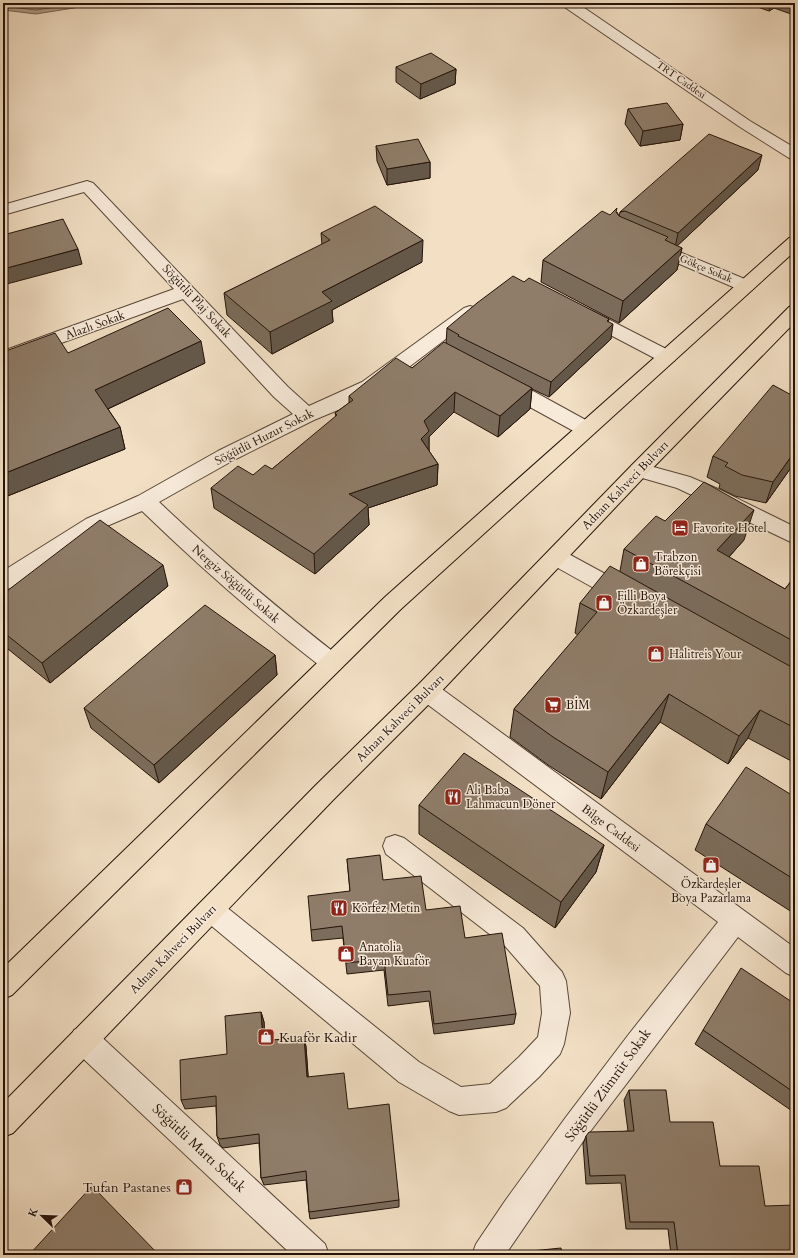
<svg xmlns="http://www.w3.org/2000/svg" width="798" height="1258" font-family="Cardo,serif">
<rect width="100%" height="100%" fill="#f2dfc4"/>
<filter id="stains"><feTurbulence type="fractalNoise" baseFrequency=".005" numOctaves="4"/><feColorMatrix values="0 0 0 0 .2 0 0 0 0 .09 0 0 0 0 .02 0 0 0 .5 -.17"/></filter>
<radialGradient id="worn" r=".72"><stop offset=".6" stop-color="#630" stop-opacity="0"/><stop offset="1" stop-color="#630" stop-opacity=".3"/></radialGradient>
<path fill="#ac9a84" stroke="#766452" d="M3,3H105L36,14L3,10Z"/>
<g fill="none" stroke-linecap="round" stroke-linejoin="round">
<path stroke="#685646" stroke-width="1" d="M3,6L36,10L81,3"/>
<g stroke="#584637" stroke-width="2">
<g id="minor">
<path d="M561,3H577L750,121L795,148V160L789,158L740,127L563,6Z"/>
<path d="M87,181L93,183L288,387L309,406L362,382L464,308L470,306L476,308L479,312L476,316L376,392L357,402L314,420L232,461L159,502C217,557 277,608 340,657L343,663L340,669L332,672L324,669C260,620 200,567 142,511L100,529L11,588L3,590V571L86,519L138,496L218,451L293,414L274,397L183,299L3,364V351L174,289L84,192L3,215V205Z"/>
<path d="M653,241L752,282L755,286L752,290L746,292L740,290L647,250L645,246L647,242Z"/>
<path d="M586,309L592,311L674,353L676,357L674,361L667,363L660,361L580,319L577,315L580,311Z"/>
<path d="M504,378L511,379L593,424L596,429L593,434L586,436L579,434L497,389L495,384L497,379Z"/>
<path d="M639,463L690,477L718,489L795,527V544L677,488L632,475L629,470L632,465Z"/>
<path d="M556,549L563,551L633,589L636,595L633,601L625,603L617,601L549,563L545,557L549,551Z"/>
<path d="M427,682L435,684L795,948V977L786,973L738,937L586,1137L505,1255H472L476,1244L505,1201L566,1117L629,1034L718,922L419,698L416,691L419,684Z"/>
<path d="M395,835L404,838L523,928L562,972L566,981L570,1013L564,1044L560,1054L539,1077L506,1108L496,1112L459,1115L449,1111L399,1082L202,918L198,910L202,902L211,898L220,902L419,1062L461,1087L490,1084L519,1057L538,1037L542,1013L540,986L505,946L386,854L383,846L386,838Z"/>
<path d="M84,1026L94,1030L325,1244L329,1255H292L74,1050L70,1040L74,1030Z"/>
</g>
</g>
<g stroke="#241308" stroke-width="2">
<g id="highway">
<path d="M795,237V251L401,609L12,995L3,999V968L385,597L789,238Z"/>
<path d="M795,305V322L646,475L435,698L334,799L13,1133L3,1137V1103L316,785L419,684L632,465L789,307Z"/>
</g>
</g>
<use href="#minor" fill="#f7ead9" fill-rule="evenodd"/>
<use href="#highway" fill="#f2dfc4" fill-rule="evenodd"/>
</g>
<g fill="#7b6c5b" stroke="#241308">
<path d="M746,3H795L791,14L774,8L769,11Z"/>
<path d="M396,67L456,69L455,84L420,99L396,82Z"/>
<path d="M628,109L683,124L680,140L640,146L625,124Z"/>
<path d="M376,146L430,162V178L387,185L377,161Z"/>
<path d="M758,170L677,246L682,248L677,270L619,323L541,282L543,260L610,215L617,212L619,216L620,212Z"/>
<path d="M321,233L422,262L332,310L333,322L272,354L227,315L224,293L322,245Z"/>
<path d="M608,322L611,339L549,397L532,389L530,409L498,437L454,412L429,437V451L438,464L437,485L368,508L369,525L315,574L214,508L211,488L272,469L336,417L335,413L349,403V396L412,368L446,344L447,328Z"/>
<path d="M3,352L68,353L205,363L108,409L120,427L125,449L5,497L3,493V432L6,431L3,424Z"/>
<path d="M713,456L795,462L766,503L735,496L719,488L720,484L707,477Z"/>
<path d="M665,521L744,540L729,557L785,589L795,576V763L748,738L728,764L660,722L601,799L548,765L510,737L514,709L578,635L575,633L580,603L620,571L624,549Z"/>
<path d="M168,586L50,683L3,645V594Z"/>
<path d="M275,655L277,675L159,783L91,728L84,708Z"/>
<path d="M795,797V914L695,850L706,824Z"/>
<path d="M419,805L604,845L596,872L555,928L419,834Z"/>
<path d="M347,859L383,880L465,938L516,1014L514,1024L434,1034L429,1001L388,1006L384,970L347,974L343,938L312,941L311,930L350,891Z"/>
<path d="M795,1004V1113L695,1044L703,1030Z"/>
<path d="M261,1012L264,1022L265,1041L304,1037L306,1047L308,1077L348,1109L399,1200V1207L310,1219L309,1212L306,1180L264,1185L261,1178L259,1143L223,1148L220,1145L217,1136L216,1106L185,1109L181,1100L227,1054Z"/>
<path d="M629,1090L670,1122L765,1206L795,1255H671L668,1229H626L621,1183L586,1184L583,1144L586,1136L628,1131L624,1100Z"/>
</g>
<g fill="#64584a" stroke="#241308">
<path d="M771,3H775L774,8L769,11Z"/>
<path d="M794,3H795V11L791,14Z"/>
<path d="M456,69L455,84L420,99L421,84Z"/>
<path d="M683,124L680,140L640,146L643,131Z"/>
<path d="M762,155L758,170L675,248L678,233Z"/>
<path d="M430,162V178L387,185V169Z"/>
<path d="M423,240L422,262L332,310L333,322L272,354L270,332L322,292Z"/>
<path d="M682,248L677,270L619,323L623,301Z"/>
<path d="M78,249L82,264L3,285V269Z"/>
<path d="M609,319L607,330L613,324L611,339L549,397L551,382Z"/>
<path d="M201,341L205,363L101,412L95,390Z"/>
<path d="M532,388L530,409L498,437L500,416Z"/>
<path d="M455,392L454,412L429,437V451L421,439L424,421Z"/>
<path d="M120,427L125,449L5,497L3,491V474Z"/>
<path d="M795,451V462L766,503L773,482Z"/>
<path d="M438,464L437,485L368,508L369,525L315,574L314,554L349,494Z"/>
<path d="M754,510L744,540L708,580L717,550Z"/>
<path d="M163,565L168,586L50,683L42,663Z"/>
<path d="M275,655L277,675L159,783L154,765Z"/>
<path d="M669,694L660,722L601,799L608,772Z"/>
<path d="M760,710L748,738L728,764L739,736Z"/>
<path d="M604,845L596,872L555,928L561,902Z"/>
<path d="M261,1012L264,1022L265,1051L263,1041Z"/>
<path d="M304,1037L306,1047L309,1087L307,1077Z"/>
</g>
<g fill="#8f7d6a" stroke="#241308">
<path d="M431,53L456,69L421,84L396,67Z"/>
<path d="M667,103L683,124L643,131L628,109Z"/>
<path d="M709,134L762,155L678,233L625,211L620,212Z"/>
<path d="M418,139L430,162L387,169L376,146Z"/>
<path d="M375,206L423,240L322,292L332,301L270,332L224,293L330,240L321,233Z"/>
<path d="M617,208L616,212L619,216L668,237L665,240L682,248L623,301L543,260L602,211L610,215Z"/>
<path d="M63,219L78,249L3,269V235Z"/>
<path d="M513,276L524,282L529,278L609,319L607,321L613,324L551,382L458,336L459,335L447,328L477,303Z"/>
<path d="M168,308L201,341L95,390L120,427L3,474V432L7,430L3,420V352L55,333L68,353Z"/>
<path d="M444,342L532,388L500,416L455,392L424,421L429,431L421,439L438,464L349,494L368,505L314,554L211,488L238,466L253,475L265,465L272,469L337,415L335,413L353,400L349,396L396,358L412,368Z"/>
<path d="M773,385L795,397V451L773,482L742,475L725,466L728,463L713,456Z"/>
<path d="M704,482L754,510L717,550L785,589L795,576V642L624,549L656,516L665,521Z"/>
<path d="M100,520L163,565L42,663L3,632V594Z"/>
<path d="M610,566L795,669V728L760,710L739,736L669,694L608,772L553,737L514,709L597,612L580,603Z"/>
<path d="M205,605L275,655L154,765L84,708Z"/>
<path d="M464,753L604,845L561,902L419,805Z"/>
<path d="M746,767L795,797V880L706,824Z"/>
<path d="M380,855L383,880L421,876L426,910L460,906L465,938L502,933L516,1014L434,1024L430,991L388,995L384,959L346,963L342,926L311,930L308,896L350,891L347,859Z"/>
<path d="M741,968L795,1004V1093L703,1030Z"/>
<path d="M261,1012L263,1041L304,1037L307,1077L344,1073L348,1109L389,1104L399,1200L309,1212L306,1171L261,1178L259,1134L220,1139L217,1136L216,1096L181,1100L180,1060L227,1054L225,1016Z"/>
<path d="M629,1090H666L670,1122H713L720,1166H759L765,1206L795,1205V1255H678L674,1222H630L625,1175L590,1176L586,1136L589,1132L634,1131Z"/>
<path d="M92,1186L159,1255H29Z"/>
<path d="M561,1248L562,1255H521V1252Z"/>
</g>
<defs>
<g id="hotel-square" transform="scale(0.9)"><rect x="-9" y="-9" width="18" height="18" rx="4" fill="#8f2418" stroke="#f7ead9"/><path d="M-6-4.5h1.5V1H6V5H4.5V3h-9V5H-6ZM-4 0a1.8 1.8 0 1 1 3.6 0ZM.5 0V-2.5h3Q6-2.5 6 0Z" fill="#fff"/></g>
<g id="shop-square" transform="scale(0.9)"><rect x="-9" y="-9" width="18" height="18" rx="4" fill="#8f2418" stroke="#f7ead9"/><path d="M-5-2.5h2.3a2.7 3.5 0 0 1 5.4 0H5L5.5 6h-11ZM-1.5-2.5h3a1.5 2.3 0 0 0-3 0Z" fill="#fff"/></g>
<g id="supermarket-square" transform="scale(0.9)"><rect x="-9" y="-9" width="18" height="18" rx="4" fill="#8f2418" stroke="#f7ead9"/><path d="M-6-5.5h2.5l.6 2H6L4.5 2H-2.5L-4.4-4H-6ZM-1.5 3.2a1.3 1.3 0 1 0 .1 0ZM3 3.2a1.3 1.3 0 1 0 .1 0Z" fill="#fff"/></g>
<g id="restaurant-square" transform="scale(0.9)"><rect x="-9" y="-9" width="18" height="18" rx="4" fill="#8f2418" stroke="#f7ead9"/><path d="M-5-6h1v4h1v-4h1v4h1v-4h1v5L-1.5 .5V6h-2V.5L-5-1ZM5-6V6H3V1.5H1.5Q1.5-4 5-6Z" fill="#fff"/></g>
</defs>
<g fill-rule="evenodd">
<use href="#hotel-square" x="680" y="528"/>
<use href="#shop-square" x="641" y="564"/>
<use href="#shop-square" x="604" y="603"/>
<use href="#shop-square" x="656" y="654"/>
<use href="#supermarket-square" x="553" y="705"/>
<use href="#restaurant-square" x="453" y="797"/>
<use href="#shop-square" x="711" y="865"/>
<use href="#restaurant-square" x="339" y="908"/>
<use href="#shop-square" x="346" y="954"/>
<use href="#shop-square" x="266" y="1037"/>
<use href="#shop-square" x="184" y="1187"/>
</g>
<g text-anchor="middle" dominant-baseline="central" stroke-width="3" stroke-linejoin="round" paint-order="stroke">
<g font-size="10" fill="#241308" stroke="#f7ead9">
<text transform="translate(681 80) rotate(35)">TRT Caddesi</text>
<text transform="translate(706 269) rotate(23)">Gökçe Sokak</text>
</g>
<g font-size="12" fill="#241308" stroke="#f7ead9">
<text transform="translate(197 301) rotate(47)">Söğütlü Plaj Sokak</text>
<text transform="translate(95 325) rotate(-20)">Alazlı Sokak</text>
<text transform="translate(264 437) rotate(-27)">Söğütlü Huzur Sokak</text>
<text transform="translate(625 485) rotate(-46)">Adnan Kahveci Bulvarı</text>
<text transform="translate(236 584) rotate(41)">Nergiz Söğütlü Sokak</text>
<text transform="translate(400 718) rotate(-45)">Adnan Kahveci Bulvarı</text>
<text transform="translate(611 828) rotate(37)">Bilge Caddesi</text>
<text transform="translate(173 949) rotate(-46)">Adnan Kahveci Bulvarı</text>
</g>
<g font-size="12" fill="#241308" stroke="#f7ead9" text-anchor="start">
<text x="693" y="528">Favorite Hotel</text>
<text x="654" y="557">Trabzon<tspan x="654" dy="14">Börekçisi</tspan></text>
<text x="617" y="596">Filli Boya<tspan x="617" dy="14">Özkardeşler</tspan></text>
<text x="669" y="654">Halitreis Your</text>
<text x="566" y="705">BİM</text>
<text x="466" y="790">Ali Baba<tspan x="466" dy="14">Lahmacun Döner</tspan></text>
<text x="711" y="884" text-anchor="middle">Özkardeşler<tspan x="711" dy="14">Boya Pazarlama</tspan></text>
<text x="352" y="908">Körfez Metin</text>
<text x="359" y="947">Anatolia<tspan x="359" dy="14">Bayan Kuaför</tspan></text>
</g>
<g font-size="14" fill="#241308" stroke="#f7ead9" text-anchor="start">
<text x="279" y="1037">Kuaför Kadir</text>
<text x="171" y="1187" text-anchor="end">Tufan Pastanes</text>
</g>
<g font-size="14" fill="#241308" stroke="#f7ead9">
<text transform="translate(608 1085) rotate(-54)">Söğütlü Zümrüt Sokak</text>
<text transform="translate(199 1148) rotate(43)">Söğütlü Martı Sokak</text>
</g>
</g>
<rect width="798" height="1258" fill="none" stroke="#f2dfc4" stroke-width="16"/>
<rect x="4" y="4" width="790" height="1250" fill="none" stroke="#241308" stroke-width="2"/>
<rect x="8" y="8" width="782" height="1242" fill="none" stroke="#241308"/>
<g transform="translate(42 1216) rotate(293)" stroke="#f7ead9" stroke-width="3" paint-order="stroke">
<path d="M0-3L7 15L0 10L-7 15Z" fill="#241308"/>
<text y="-6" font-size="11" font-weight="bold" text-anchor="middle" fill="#241308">K</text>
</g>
<rect width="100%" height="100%" filter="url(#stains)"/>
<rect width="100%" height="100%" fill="url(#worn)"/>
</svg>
